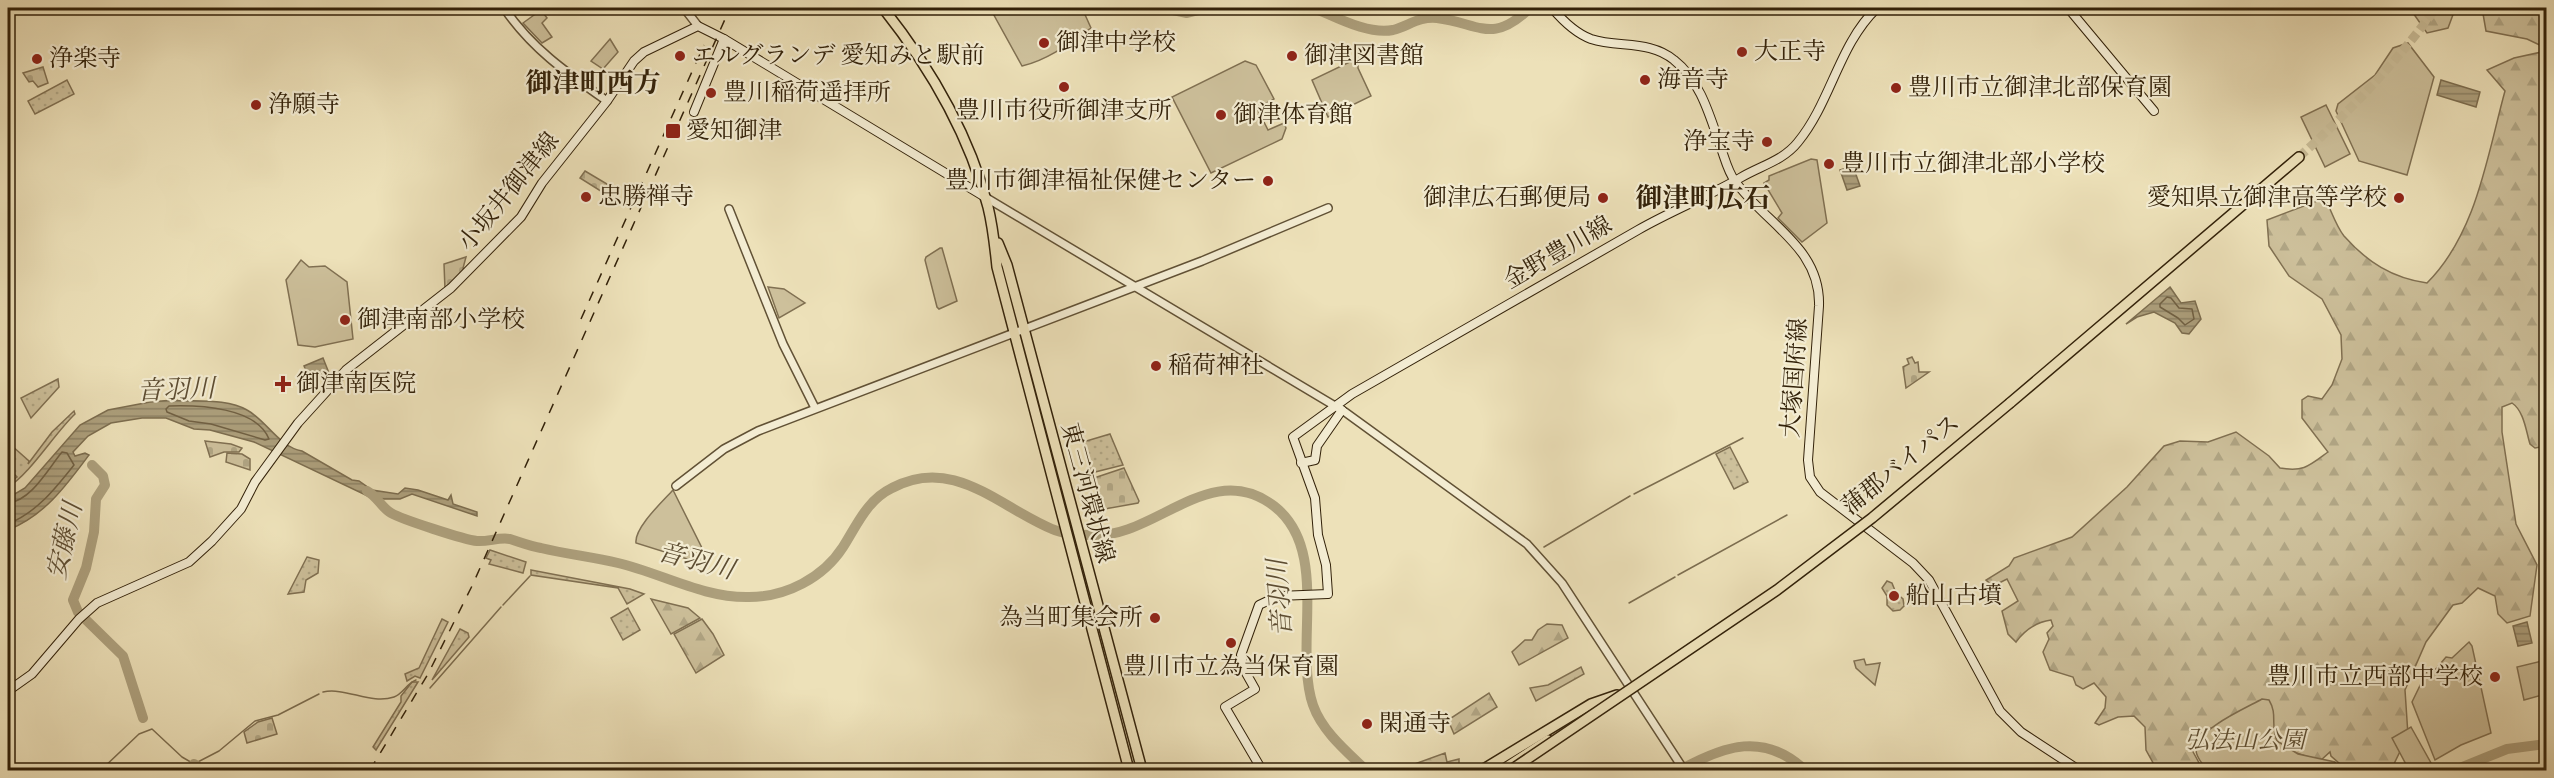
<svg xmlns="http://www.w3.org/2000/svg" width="2554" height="778" font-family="'Libre Bodoni','Noto Serif JP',serif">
<defs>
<pattern id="grass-dots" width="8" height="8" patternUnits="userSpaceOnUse" patternTransform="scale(1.5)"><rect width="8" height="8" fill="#cdc09b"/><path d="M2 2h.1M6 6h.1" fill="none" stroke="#b0a584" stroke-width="1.8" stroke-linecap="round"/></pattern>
<pattern id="forest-firs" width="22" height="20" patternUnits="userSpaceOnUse" patternTransform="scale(1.5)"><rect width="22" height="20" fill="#cdc09b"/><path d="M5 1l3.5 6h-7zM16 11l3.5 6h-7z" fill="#b0a584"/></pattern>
<pattern id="cemetery-stones" width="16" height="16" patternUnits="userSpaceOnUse" patternTransform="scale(1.5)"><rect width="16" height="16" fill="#cdc09b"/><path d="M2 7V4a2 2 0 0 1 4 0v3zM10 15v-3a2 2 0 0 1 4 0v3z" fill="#b0a584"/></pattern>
<pattern id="water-rules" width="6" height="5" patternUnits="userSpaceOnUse" patternTransform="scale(1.5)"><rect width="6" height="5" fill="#ada07d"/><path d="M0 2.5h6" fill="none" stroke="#8d8265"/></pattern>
</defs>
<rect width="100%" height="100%" fill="#ede1b9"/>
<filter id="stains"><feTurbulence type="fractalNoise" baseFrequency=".00333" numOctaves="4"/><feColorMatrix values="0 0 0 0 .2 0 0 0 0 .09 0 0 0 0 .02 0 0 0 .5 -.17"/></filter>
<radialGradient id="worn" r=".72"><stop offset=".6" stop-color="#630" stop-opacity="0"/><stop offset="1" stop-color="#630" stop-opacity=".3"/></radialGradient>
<g fill="url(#grass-dots)" stroke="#807052" stroke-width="1.5">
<path d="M67,80L74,94L35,114L28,101Z"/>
<path d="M58,379L59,387L31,418L21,398Z"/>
<path d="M74,411L75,414C54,434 30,474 8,487V484L17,477L8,468V449L11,445L29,461L28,464L52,432Z"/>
<path d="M1110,434L1123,465L1091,473L1083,442Z"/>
<path d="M1730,447L1748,482L1734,489L1716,454Z"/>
<path d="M490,550L526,562L523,573L489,564L491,560L486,558Z"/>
<path d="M307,557L319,560L318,573L306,580L304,592L288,594Z"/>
<path d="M531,570L630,589L644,594L627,604L618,588L531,575Z"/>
<path d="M1887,581L1892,583L1896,593L1903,599L1904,606L1900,610L1893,611L1887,605V596L1882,588Z"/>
<path d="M628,608L640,630L623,640L611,618Z"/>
<path d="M442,619L448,622L420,678L415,676L407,681L405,674L419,668Z"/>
<path d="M460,629L468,633L469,637L432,680Z"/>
<path d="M412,682H418L376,750L373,747L401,702V696Z"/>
</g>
<g fill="url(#forest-firs)" stroke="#807052" stroke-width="1.5">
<path d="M2413,8H2453L2454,12L2448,28L2427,33L2411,10Z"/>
<path d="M2482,8H2546V48L2527,39L2486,31Z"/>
<path d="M2546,51V446L2535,448L2530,444C2526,431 2524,411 2512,403L2502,407V432L2516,524L2537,565L2530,616L2507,623L2498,614L2495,596L2478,588L2462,603L2453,605L2426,642L2405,690L2408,735L2391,770H2342L2340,764L2331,756L2330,752L2320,761L2228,729L2208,728L2195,738L2192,750L2203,770H2157L2146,750L2145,727L2134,716L2118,717L2099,725L2095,723L2105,708L2106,697L2094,683L2083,689L2076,685L2073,677L2050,670L2043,652L2049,639L2047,633L2053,626L2051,620C2036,622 2025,630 2016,642L2008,634L2002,611L2018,601L2007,579L1993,586L1986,580L2009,566L2014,558L2072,537L2127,487L2164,446L2180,441L2208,442L2236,432L2269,456L2280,468C2304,472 2309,466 2328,452L2302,418V400L2308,396L2322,399L2332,385L2342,359L2341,335L2322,299L2289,276L2269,246L2267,220L2325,198C2331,210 2336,226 2344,236C2367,262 2392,278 2427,283C2477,233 2487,156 2505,91L2487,70L2514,58Z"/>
<path d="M651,599L688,608L700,618L671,634Z"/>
<path d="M702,619L713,634L724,655L696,673L674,634Z"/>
<path d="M1547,624L1562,625L1568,638L1519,665L1512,652L1525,640H1532L1538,630Z"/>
<path d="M1581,667L1584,674L1536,701L1530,688L1548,685Z"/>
<path d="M1489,693L1497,707L1454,734L1448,720Z"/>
<path d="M1445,753L1447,762L1459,759V766L1452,770H1398Z"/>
</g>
<g fill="url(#cemetery-stones)" stroke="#807052" stroke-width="1.5">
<path d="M43,67L48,83L38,87L33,81L29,82L23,73Z"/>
<path d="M585,171L612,187L607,195L580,178Z"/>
<path d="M466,257L463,268L465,271L445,289L444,264Z"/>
<path d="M1912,357L1915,363L1918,362L1919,372H1929L1906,388L1903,367L1909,364L1907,359Z"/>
<path d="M205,441L231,444L242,448L239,452H224L210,457Z"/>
<path d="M227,453L242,454L250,459V470L226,462Z"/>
<path d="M1124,468L1139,501L1138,503L1105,509L1094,478Z"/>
<path d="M272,718L277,734L247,743L244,732L258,722Z"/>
</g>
<g fill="#cdc09b" stroke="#807052" stroke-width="1.5">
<path d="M990,8H1082L1091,28C1070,43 1048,60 1022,66Z"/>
<path d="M541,10L547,18L542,23L552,37L542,43L523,23Z"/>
<path d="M610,39L618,52L603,69L591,61Z"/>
<path d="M2408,43L2434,77L2407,175L2359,161L2336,111L2338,104L2375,75L2393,48Z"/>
<path d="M1358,58V68L1371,96L1328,117L1312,80Z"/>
<path d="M1245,61L1256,65L1274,99L1257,108L1268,130L1284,123L1286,128L1282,139L1211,173L1172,97Z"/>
<path d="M2326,105L2350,154L2325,167L2301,117Z"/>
<path d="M1811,159L1817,160L1827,223L1802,242L1778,218L1782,213L1764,183L1769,180V176Z"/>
<path d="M940,248H942L957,301L939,309L937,307L925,260L926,257Z"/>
<path d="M301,260L309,267L325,266L347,282L353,339L315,347L298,345L286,280Z"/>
<path d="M768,287L784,289L805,303L779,318Z"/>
<path d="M673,490L703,550V564L636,543C634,528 663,501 673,490Z"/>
<path d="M2469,642L2472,646L2491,733L2461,745L2435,760L2412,702L2428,669L2435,670L2446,657L2452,658Z"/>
<path d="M1864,659L1866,665L1880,663L1875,685L1856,668L1854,661Z"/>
<path d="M2542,661L2546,680V694L2524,700L2517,667Z"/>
<path d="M2262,699L2269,700C2278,715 2270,724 2277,741L2298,754L2335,762L2339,770H2207C2203,764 2196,758 2196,750C2195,730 2246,708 2262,699Z"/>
<path d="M2411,727L2431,763L2419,770H2409L2392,738Z"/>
</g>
<g fill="url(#water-rules)" stroke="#7c6d4f" stroke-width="1.5">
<path d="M2441,80L2480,92L2476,107L2437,95Z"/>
<path d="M1853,166L1860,186L1847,190L1840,170Z"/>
<path d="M2170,287L2181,303L2195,301L2201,319L2189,334L2182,333L2175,323L2154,312L2137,317L2126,324Z"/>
<path d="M323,358L329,373L310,380L304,366Z"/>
<path d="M173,400C195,402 227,398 247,410C266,420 279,447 302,451L352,480L359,481L372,490L398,494L405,488L418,490L448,500L451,495L453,504L477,512V516L412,494L400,499H374L254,442L210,430L194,429L166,418H142L111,423L88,436L73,452L75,456L85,453L89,455C66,486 44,516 8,530V498L25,488L80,425L108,410L150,402Z"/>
<path d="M2527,622L2532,643L2518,646L2513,626Z"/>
</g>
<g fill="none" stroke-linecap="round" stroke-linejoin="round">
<g stroke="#706043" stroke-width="1.5">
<path d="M2167,297L2171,298L2179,308L2192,309L2194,319L2185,325L2178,318L2160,307V304Z"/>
<path d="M169,406C199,405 256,407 269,439L265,440L211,424L189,421L167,412L166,409Z"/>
<path d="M8,503C31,501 48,469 62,452L67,453L74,465C55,489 37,512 8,524"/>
</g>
<g stroke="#7c6d4f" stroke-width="1.5">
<path d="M1634,494L1743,438"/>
<path d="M1544,547L1630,496"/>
<path d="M1678,575L1787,515"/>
<path d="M1629,603L1675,577"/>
<path d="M503,605L530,576"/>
<path d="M430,688L501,607"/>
<path d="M323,692C346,687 371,705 394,697C403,694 407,683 416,680"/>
<path d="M101,770L139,734L152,729L182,757L194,764L219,751L255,721L278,715L319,694"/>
</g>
<g stroke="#ada07d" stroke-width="10">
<path d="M1164,8L1187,13L1207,8"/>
<path d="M1314,8C1336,17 1368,35 1393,30C1408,26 1420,16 1437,18C1479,23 1492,45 1530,8"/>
<path d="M1614,8H1632"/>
<path d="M92,465L103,476L105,485L96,499L94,532L86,568L73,600L78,612L123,656L143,718"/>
<path d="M367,491C377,496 381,507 391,513C401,519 465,540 477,541C488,542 499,537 510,539C520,542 530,546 541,548C566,554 592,557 618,563C661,573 703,598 749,597C786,597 823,578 843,547C857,525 867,500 892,488C953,455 999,507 1052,529C1063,534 1079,535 1091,535C1154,540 1210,457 1274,506C1331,550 1293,646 1313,705C1322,731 1346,751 1366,770"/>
<path d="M194,764L203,770"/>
<path d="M1680,770C1725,745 1764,732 1805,770"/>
<path d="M2455,770L2507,749L2546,744"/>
</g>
<path stroke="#c8bb96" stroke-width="9" stroke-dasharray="9 4.5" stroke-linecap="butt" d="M2299,157C2350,111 2396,63 2436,8"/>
<g stroke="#615135" stroke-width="10">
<g id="tertiary">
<path d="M504,8C532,49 567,73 607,101"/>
<path d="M684,8L698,26"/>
<path d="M985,197L1345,412L1527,544L1562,583L1684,770"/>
<path d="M729,209L783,344L815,408"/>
<path d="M676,486L724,449L758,431L1202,261L1328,208"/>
</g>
</g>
<g stroke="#322109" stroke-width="10">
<g id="secondary">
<path d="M1552,8C1563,21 1575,33 1591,39C1619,48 1650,40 1674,60C1701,81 1710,117 1721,148C1725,159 1728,172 1735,181C1765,224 1821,247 1819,306L1808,460L1810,477L1820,492L1913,563L1929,580L2000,711L2021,732L2079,770"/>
<path d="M2068,8L2154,111"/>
<path d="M694,112L724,39"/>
<path d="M1301,463L1315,460L1317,446L1342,410"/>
<path d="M8,691L32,674L79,619L97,603L189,562L212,541L241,509L255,482L298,423L346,370L451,288L521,217L542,183L607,101L634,61L644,52L698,26L724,39L985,197"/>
<path d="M1262,770L1225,707L1255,689L1246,673L1241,655L1259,605L1278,596L1328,594L1326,565L1318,535L1315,498L1293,437L1352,394L1638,230C1671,211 1707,197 1740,178C1760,166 1783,161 1798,142C1831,102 1839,44 1877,8"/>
</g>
</g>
<g stroke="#322109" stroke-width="12">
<g id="primary">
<path d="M883,8C929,66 969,134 988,207C993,227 995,247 997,267L1129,770"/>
<path d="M998,243L1007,265L1142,770"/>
</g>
</g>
<g stroke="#322109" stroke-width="12">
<g id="trunk">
<path d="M2010,403L2299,157"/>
<path d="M1482,770L1591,704L1617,695"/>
<path d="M1502,770L1548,740"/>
</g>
</g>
<use href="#tertiary" stroke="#f3ecd2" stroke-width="7"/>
<use href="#secondary" stroke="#f3ecd2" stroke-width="8"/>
<use href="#primary" stroke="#ede1b9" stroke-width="9"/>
<use href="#trunk" stroke="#ede1b9" stroke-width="9"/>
<g stroke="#322109" stroke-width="1.5" stroke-dasharray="10 10" stroke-linecap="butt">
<path d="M581,319L704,45"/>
<path d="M370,770L428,674L472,586L730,8"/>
</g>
<g stroke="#322109" stroke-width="12" stroke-linecap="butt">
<path id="trunk-bridge" d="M1511,770L1777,590L1872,518L2010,403"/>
</g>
<use href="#trunk-bridge" stroke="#ede1b9" stroke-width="9"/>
</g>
<g fill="#8f2418" stroke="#f3ecd2" stroke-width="2">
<circle cx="1044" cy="43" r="6"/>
<circle cx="1742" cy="52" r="6"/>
<circle cx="680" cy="56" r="6"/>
<circle cx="1292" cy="56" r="6"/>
<circle cx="37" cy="59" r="6"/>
<circle cx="1645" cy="80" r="6"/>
<circle cx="1064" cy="87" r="6"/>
<circle cx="1896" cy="88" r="6"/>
<circle cx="711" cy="93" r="6"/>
<circle cx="256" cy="105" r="6"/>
<circle cx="1221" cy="115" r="6"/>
<rect x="665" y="123" width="16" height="16" rx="3"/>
<circle cx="1767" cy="142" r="6"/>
<circle cx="1829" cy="164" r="6"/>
<circle cx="1268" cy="181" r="6"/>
<circle cx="586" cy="197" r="6"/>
<circle cx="1603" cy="198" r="6"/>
<circle cx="2399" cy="198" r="6"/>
<circle cx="345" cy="320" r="6"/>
<circle cx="1156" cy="366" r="6"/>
<path d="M280 375h6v6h6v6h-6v6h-6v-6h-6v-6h6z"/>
<circle cx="1894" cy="596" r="6"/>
<circle cx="1155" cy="618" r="6"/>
<circle cx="1231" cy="643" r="6"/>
<circle cx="2495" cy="677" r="6"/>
<circle cx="1367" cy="724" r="6"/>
</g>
<g text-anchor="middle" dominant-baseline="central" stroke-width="4.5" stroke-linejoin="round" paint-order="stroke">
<g font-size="24" fill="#322109" stroke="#f3ecd2" text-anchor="start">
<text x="1056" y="43">御津中学校</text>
<text x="1754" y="52">大正寺</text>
<text x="692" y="56">エルグランデ 愛知みと駅前</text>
<text x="1304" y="56">御津図書館</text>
<text x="49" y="59">浄楽寺</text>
<text x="1657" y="80">海音寺</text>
<text x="1908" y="88">豊川市立御津北部保育園</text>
<text x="723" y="93">豊川稲荷遥拝所</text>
<text x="268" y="105">浄願寺</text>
<text x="1064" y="111" text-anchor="middle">豊川市役所御津支所</text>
<text x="1233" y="115">御津体育館</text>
<text x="686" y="131">愛知御津</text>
<text x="1755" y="142" text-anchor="end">浄宝寺</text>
<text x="1841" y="164">豊川市立御津北部小学校</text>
<text x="1256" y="181" text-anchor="end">豊川市御津福祉保健センター</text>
<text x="598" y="197">忠勝禅寺</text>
<text x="1591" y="198" text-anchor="end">御津広石郵便局</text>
<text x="2387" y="198" text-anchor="end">愛知県立御津高等学校</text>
<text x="357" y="320">御津南部小学校</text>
<text x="1168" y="366">稲荷神社</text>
<text x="296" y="384">御津南医院</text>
<text x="1906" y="596">船山古墳</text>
<text x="1143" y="618" text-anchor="end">為当町集会所</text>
<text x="1231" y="667" text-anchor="middle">豊川市立為当保育園</text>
<text x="2483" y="677" text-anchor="end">豊川市立西部中学校</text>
<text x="1379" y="724">閑通寺</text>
</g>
<g font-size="24" fill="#322109" stroke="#f3ecd2">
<text transform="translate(509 192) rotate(-51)">小坂井御津線</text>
<text transform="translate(1558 253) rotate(-30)">金野豊川線</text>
<text transform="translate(1795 378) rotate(-86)">大塚国府線</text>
<text transform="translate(1901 465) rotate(-39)">蒲郡バイパス</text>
<text transform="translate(1087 493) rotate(75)">東三河環状線</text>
</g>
<g font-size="24" font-style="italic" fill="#605135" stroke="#f3ecd2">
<text x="2245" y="741">弘法山公園</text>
</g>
<g font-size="26" font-style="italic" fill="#5d4d32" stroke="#f3ecd2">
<text transform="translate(176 390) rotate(-2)">音羽川</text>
<text transform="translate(65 541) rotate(-77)">安藤川</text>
<text transform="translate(696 561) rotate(15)">音羽川</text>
<text transform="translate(1280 598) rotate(-94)">音羽川</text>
</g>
<g font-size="27" font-weight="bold" fill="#322109" stroke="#f3ecd2">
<text x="593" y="84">御津町西方</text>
<text x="1703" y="199">御津町広石</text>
</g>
</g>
<rect width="2554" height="778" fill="none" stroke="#ede1b9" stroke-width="30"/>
<rect x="9" y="9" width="2536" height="760" fill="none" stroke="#322109" stroke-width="3"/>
<rect x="15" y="15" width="2524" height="748" fill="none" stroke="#322109" stroke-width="1.5"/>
<rect width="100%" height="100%" filter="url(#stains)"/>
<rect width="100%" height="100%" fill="url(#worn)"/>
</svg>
